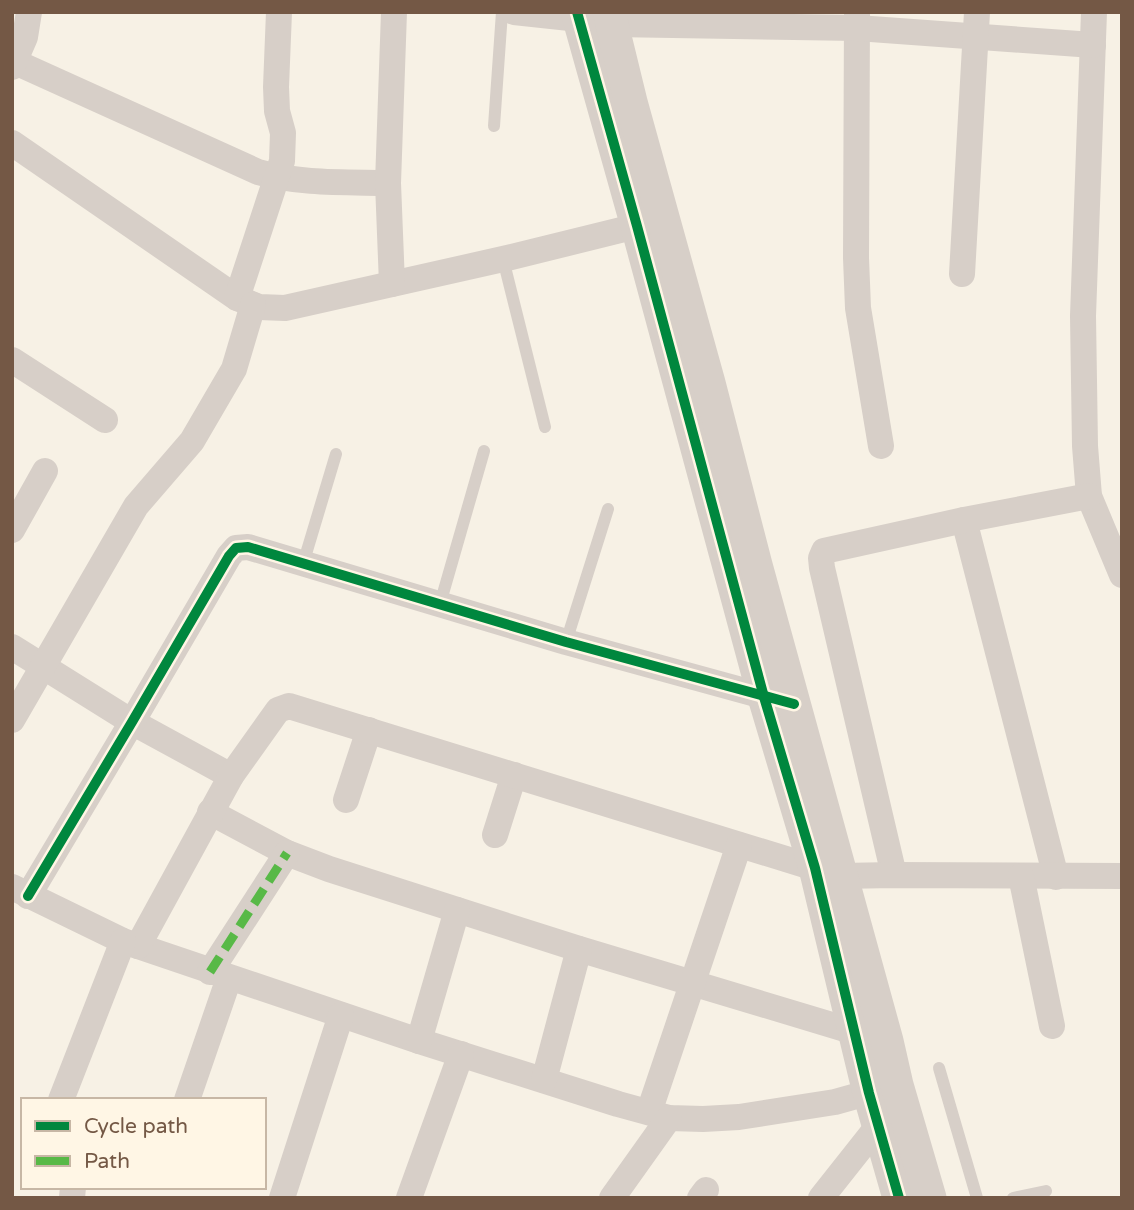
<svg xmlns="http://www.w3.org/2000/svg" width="1134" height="1210" font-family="'Varela Round',sans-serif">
<rect width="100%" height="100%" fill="#f7f1e5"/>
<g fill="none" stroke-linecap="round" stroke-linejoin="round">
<g stroke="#d7cfc8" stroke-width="12">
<path d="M494,126L502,12"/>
<path d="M503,259L545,427"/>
<path d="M303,564L336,454"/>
<path d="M440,604L484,451"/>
<path d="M566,642L608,509"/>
<path d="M939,1068L977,1198"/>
<path d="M1013,1198L1046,1191"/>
</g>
<g stroke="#d7cfc8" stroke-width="26">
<path d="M514,12L579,19"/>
<path d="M857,12L856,258L858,308L881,446"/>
<path d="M1094,12L1083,316L1085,446L1089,496L1122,575"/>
<path d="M612,24L857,28L1093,45"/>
<path d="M15,62L258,172C300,184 344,182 388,183"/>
<path d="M12,67L25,37L29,12"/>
<path d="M12,143L237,298L259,307L285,308L503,259L637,226"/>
<path d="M962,274L977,12"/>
<path d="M392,284L388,183L394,12"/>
<path d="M237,298L282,161L283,133L277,111L276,87L279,12"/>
<path d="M12,360L105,420"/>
<path d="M964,520L1056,877"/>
<path d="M12,530L45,471"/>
<path d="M12,647L132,722L231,776"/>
<path d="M12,720L136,506L192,441L234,369L253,305"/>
<path d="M346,800L369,730"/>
<path d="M210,812L287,853L329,869L579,949L855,1032"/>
<path d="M495,835L514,775"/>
<path d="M894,875L822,568L821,558L824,551L964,520L1089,496"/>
<path d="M841,876L894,875L1122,876"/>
<path d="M1021,876L1052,1026"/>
<path d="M12,887L123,941L419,1041L618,1104L669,1118L703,1119L739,1117L835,1102L885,1088"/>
<path d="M28,896L132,722L229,556L236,548L248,547L566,642L778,700"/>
<path d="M138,946L231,776L278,710L289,706L815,868"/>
<path d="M210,972L287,853"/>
<path d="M419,1041L457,910"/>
<path d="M544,1080L579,949"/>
<path d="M61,1100L123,941"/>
<path d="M187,1100L229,978"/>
<path d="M649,1112L739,845"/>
<path d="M72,1198L73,1187"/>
<path d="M282,1198L341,1015"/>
<path d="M409,1198L461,1054"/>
<path d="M612,1198L669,1118"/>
<path d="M700,1198L706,1190"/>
<path d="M821,1198L878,1126"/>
</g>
<g stroke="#d7cfc8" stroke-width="33">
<path d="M577,12L637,226L764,697L815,868L869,1093L899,1198"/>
<path d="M609,12L631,102L709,383L756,565L887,1041L897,1085L930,1198"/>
</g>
<path stroke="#58b947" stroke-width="9" stroke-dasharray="18 9" stroke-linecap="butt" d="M210,972L287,853"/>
<g stroke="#fff6e5" stroke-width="15">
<g id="cycleway">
<path d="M577,12L637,226L764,697L815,868L869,1093L899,1198"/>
<path d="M28,896L132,722L229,556L236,548L248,547L566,642L794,704"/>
</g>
</g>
<use href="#cycleway" stroke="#00873e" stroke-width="10"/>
</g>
<rect width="1134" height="1210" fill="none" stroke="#745845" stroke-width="28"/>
<rect x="21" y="1098" width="245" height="91" fill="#fff6e5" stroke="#c7b7a5" stroke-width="2"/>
<rect x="35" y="1121" width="35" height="10" fill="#00873e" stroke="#c7b7a5" stroke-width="2"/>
<text x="84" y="1133" font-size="21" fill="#745845">Cycle path</text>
<rect x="35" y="1156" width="35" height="10" fill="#58b947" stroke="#c7b7a5" stroke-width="2"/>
<text x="84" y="1168" font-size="21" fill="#745845">Path</text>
</svg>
